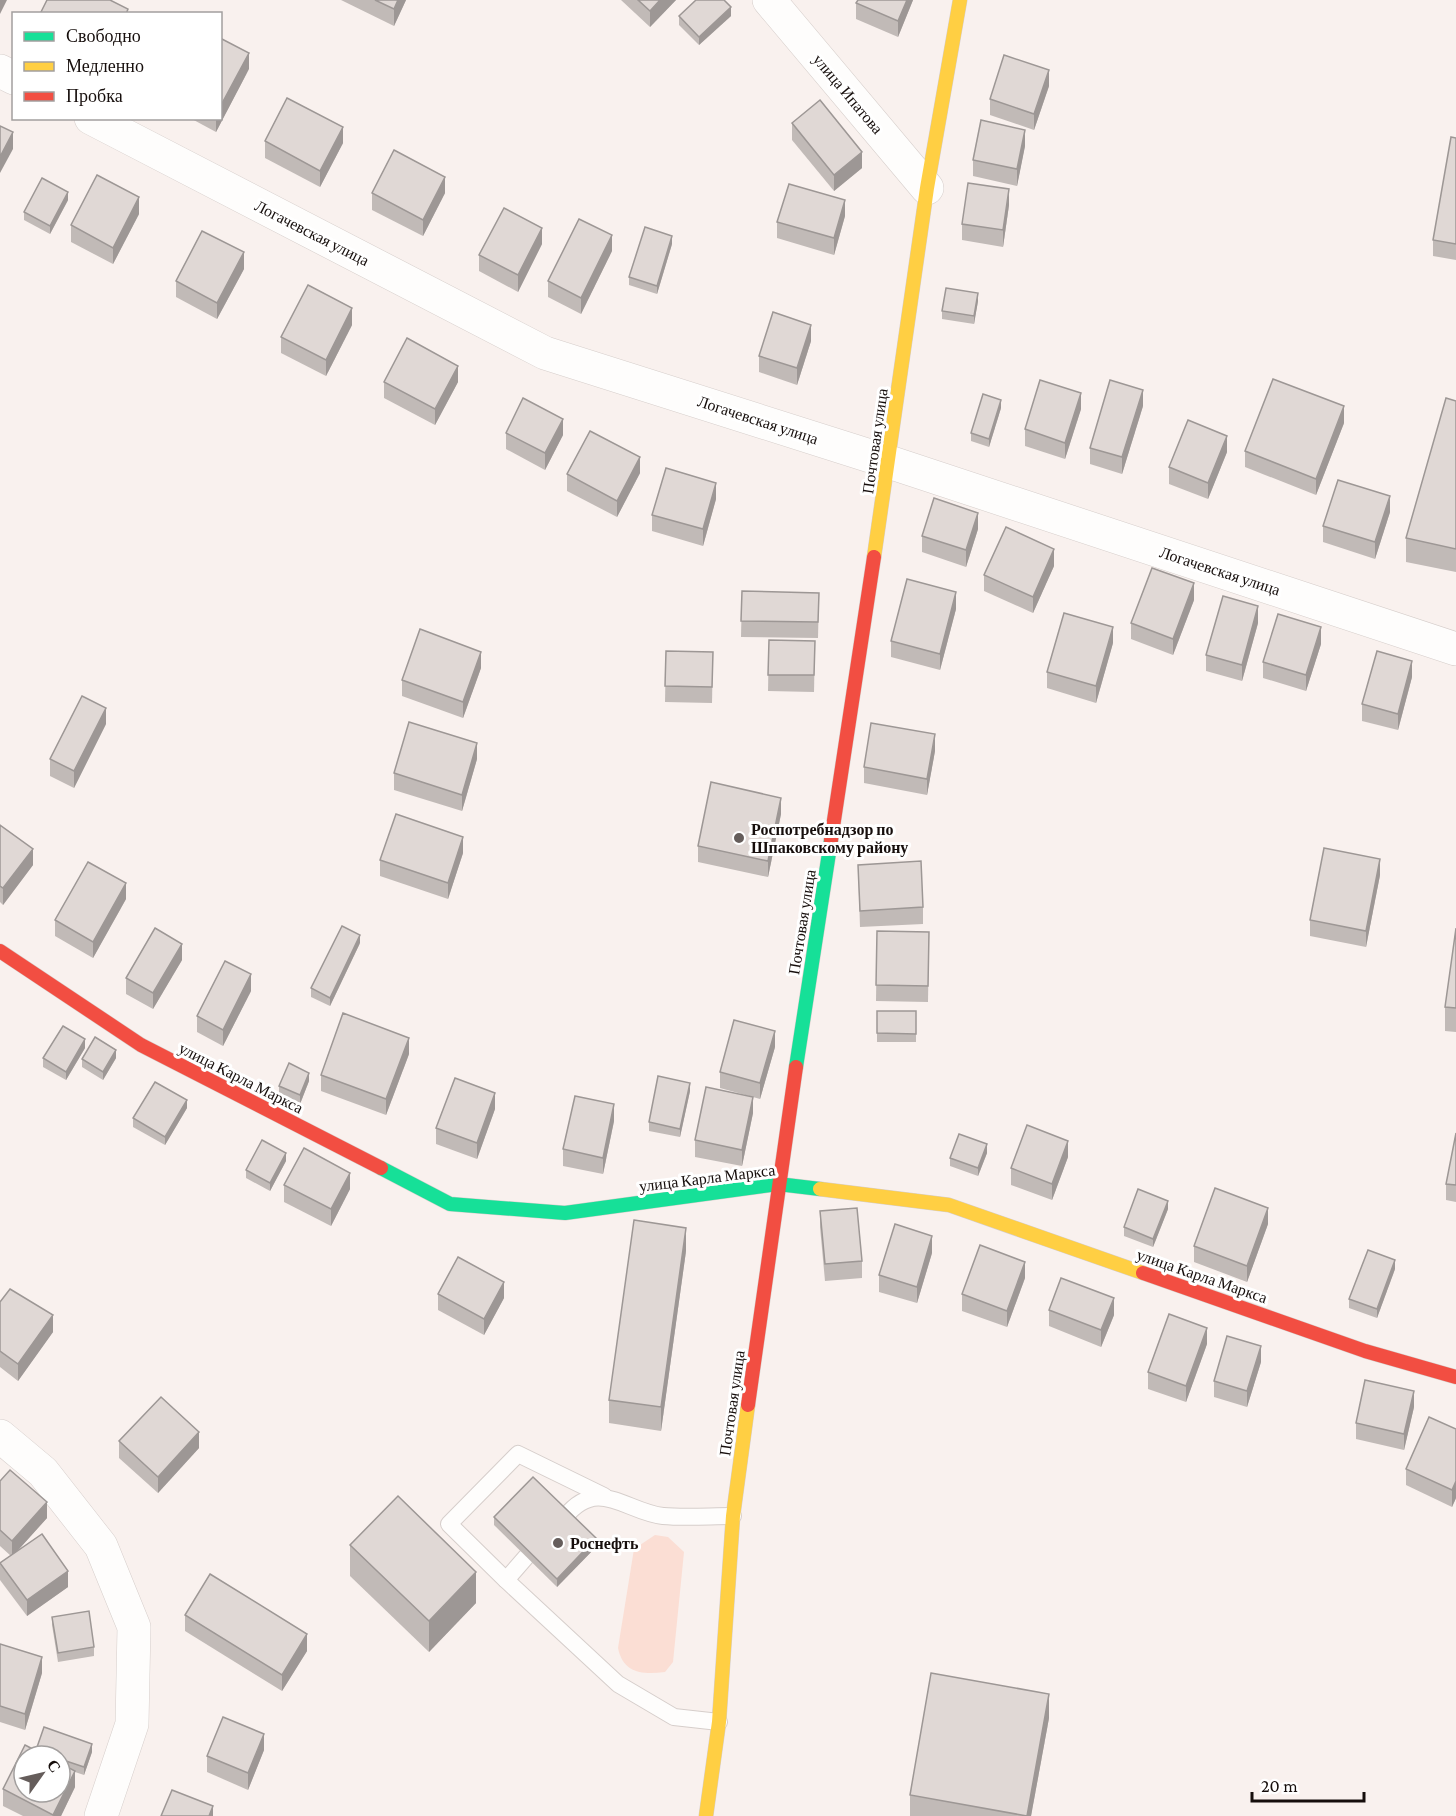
<svg xmlns="http://www.w3.org/2000/svg" width="1456" height="1816" font-family="'Crimson Pro',serif">
<rect width="100%" height="100%" fill="#f9f1ee"/>
<path fill="#fbded4" d="M655,1535L668,1537L684,1552L673,1662L665,1672C642,1675 623,1673 618,1648L634,1549Z"/>
<g fill="none" stroke-linecap="round" stroke-linejoin="round">
<g stroke="#d6cecb" stroke-width="18">
<g id="lane">
<path d="M565,1517C598,1476 626,1512 663,1516C686,1518 710,1516 733,1516"/>
<path d="M526,1557L506,1580L618,1684L674,1717L719,1722"/>
<path d="M506,1580L449,1524L518,1454L604,1496"/>
</g>
</g>
<g stroke="#d6cecb" stroke-width="34">
<g id="street">
<path d="M769,0L927,188"/>
<path d="M0,71L14,78"/>
<path d="M91,118L545,353L889,462L1456,649"/>
<path d="M0,1436L43,1472L101,1546L134,1627L132,1724L101,1816"/>
</g>
</g>
<g stroke="#d6cecb" stroke-width="15">
<g id="fast">
<path d="M796,1067L831,840"/>
<path d="M381,1168L450,1204L565,1213L778,1184L820,1189"/>
</g>
</g>
<g stroke="#d6cecb" stroke-width="15">
<g id="slow">
<path d="M874,557L927,188L960,0"/>
<path d="M820,1189L949,1205L1143,1273"/>
<path d="M706,1816L719,1722L733,1516L748,1405"/>
</g>
</g>
<g stroke="#d6cecb" stroke-width="15">
<g id="jam">
<path d="M831,840L874,557"/>
<path d="M0,951L141,1045L381,1168"/>
<path d="M1143,1273L1365,1351L1456,1377"/>
<path d="M748,1405L796,1067"/>
</g>
</g>
<use href="#lane" stroke="#fefdfc" stroke-width="16"/>
<use href="#street" stroke="#fefdfc" stroke-width="33"/>
<use href="#fast" stroke="#16e098" stroke-width="14"/>
<use href="#slow" stroke="#ffcf43" stroke-width="14"/>
<use href="#jam" stroke="#f24e42" stroke-width="14"/>
</g>
<g fill="#c1bab7" fill-rule="evenodd">
<path d="M341,0H406L394,26Z"/>
<path d="M621,0H676L650,27Z"/>
<path d="M858,0H913L898,37L856,19V3Z"/>
<path d="M679,16H731L699,45L679,25Z"/>
<path d="M249,69L216,132L190,118H220Z"/>
<path d="M1049,86L1034,130L990,115V99Z"/>
<path d="M792,123L862,168L834,191L792,140Z"/>
<path d="M1456,138V260L1433,256V240Z"/>
<path d="M265,141L343,143L320,187L265,158Z"/>
<path d="M1025,146L1017,186L973,176V160Z"/>
<path d="M372,193H445L423,236L372,210Z"/>
<path d="M68,200L50,234L24,220V212Z"/>
<path d="M1009,205L1003,247L962,240V224Z"/>
<path d="M139,214L113,264L71,242V225Z"/>
<path d="M845,216L834,255L777,238V222Z"/>
<path d="M542,244L518,292L479,271V255Z"/>
<path d="M672,244L657,294L629,285V277Z"/>
<path d="M612,251L581,314L548,297V281Z"/>
<path d="M244,269L217,319L176,297V281Z"/>
<path d="M978,301L974,324L942,319V311Z"/>
<path d="M352,325L326,376L281,353V337Z"/>
<path d="M811,341L797,385L759,372V356Z"/>
<path d="M384,382H458L435,425L384,398Z"/>
<path d="M1456,401V572L1406,562V538Z"/>
<path d="M1143,406L1122,474L1090,464V448Z"/>
<path d="M1001,408L989,447L971,441V433Z"/>
<path d="M1081,409L1065,459L1025,446V429Z"/>
<path d="M1344,423L1316,495L1245,467V451Z"/>
<path d="M506,433L563,435L545,470L506,449Z"/>
<path d="M1227,452L1208,499L1169,484V467Z"/>
<path d="M640,473L617,517L567,491V474Z"/>
<path d="M716,499L703,546L652,531V515Z"/>
<path d="M1390,512L1375,559L1323,542V526Z"/>
<path d="M978,529L966,567L922,552V536Z"/>
<path d="M1054,566L1033,613L984,591V575Z"/>
<path d="M742,591L819,593L818,638L741,637Z"/>
<path d="M1194,600L1173,655L1131,639V623Z"/>
<path d="M956,609L940,670L891,657V641Z"/>
<path d="M1258,623L1242,681L1206,671V655Z"/>
<path d="M769,640L815,641L814,692L768,691Z"/>
<path d="M1113,643L1096,703L1047,688V672Z"/>
<path d="M1321,644L1306,691L1263,678V662Z"/>
<path d="M666,651L713,652L712,703L665,702Z"/>
<path d="M481,668L463,718L402,696V680Z"/>
<path d="M1412,677L1398,730L1362,721V704Z"/>
<path d="M106,724L74,788L50,776V759Z"/>
<path d="M935,751L927,795L864,783V767Z"/>
<path d="M477,759L462,811L394,790V773Z"/>
<path d="M781,814L768,877L698,862V846Z"/>
<path d="M0,825L33,865L3,905L0,902Z"/>
<path d="M463,853L448,899L380,876V860Z"/>
<path d="M858,865L923,907V924L860,927Z"/>
<path d="M1380,875L1366,947L1310,936V920Z"/>
<path d="M126,899L93,958L55,936V920Z"/>
<path d="M1456,928V1032L1445,1031V1007Z"/>
<path d="M877,931L929,932L928,1002L876,1001Z"/>
<path d="M360,943L330,1006L311,997V988Z"/>
<path d="M182,960L153,1009L126,994V978Z"/>
<path d="M251,991L223,1046L197,1032V1016Z"/>
<rect x="877" y="1011" width="39" height="31"/>
<path d="M775,1047L760,1099L753,1097V1113L742,1166L695,1157V1140L749,1096L720,1088V1072Z"/>
<path d="M85,1048L66,1080L43,1067V1058Z"/>
<path d="M409,1054L386,1115L321,1091V1075Z"/>
<path d="M116,1058L103,1080L82,1067V1059Z"/>
<path d="M309,1081L300,1104L279,1094V1086Z"/>
<path d="M690,1091L680,1137L649,1131V1122Z"/>
<path d="M187,1108L165,1145L133,1127V1118Z"/>
<path d="M495,1109L477,1159L436,1144V1128Z"/>
<path d="M614,1121L603,1174L563,1166V1149Z"/>
<path d="M1456,1133V1202L1446,1200V1184Z"/>
<path d="M987,1153L978,1176L950,1166V1158Z"/>
<path d="M1068,1157L1052,1200L1011,1185V1168Z"/>
<path d="M286,1161L270,1191L246,1178V1170Z"/>
<path d="M284,1185L350,1189L331,1226L284,1202Z"/>
<path d="M1168,1209L1153,1247L1124,1236V1227Z"/>
<path d="M820,1211L862,1261V1278L825,1281L820,1227Z"/>
<path d="M1268,1224L1247,1282L1194,1262V1246Z"/>
<path d="M686,1251L661,1431L609,1423V1400Z"/>
<path d="M932,1253L917,1303L879,1292V1275Z"/>
<path d="M1395,1269L1377,1318L1349,1308V1299Z"/>
<path d="M1025,1278L1007,1327L962,1311V1294Z"/>
<path d="M438,1294L504,1298L484,1335L438,1310Z"/>
<path d="M0,1302L53,1332L18,1381L0,1367Z"/>
<path d="M1049,1310L1114,1315L1101,1347L1049,1326Z"/>
<path d="M1207,1344L1186,1402L1148,1389V1372Z"/>
<path d="M1261,1362L1247,1407L1214,1397V1381Z"/>
<path d="M1414,1407L1404,1450L1356,1439V1423Z"/>
<path d="M1456,1429V1498L1452,1507L1406,1485V1469Z"/>
<path d="M119,1441L199,1448L158,1493L119,1458Z"/>
<path d="M0,1481L47,1518L17,1551L68,1587L27,1616L0,1580V1563L11,1556L0,1546Z"/>
<path d="M494,1517L596,1547L557,1587L494,1525Z"/>
<path d="M350,1545L476,1603L429,1652L350,1576Z"/>
<path d="M185,1615L307,1651L282,1691L185,1631Z"/>
<path d="M52,1617L94,1647V1656L58,1662L52,1625Z"/>
<path d="M0,1644L42,1673L25,1730L0,1722Z"/>
<path d="M1049,1718L1031,1816H910V1795Z"/>
<path d="M44,1727L92,1744V1752L84,1775L75,1772V1787L61,1816H23L3,1806V1789L25,1745L36,1751ZM24,1756H60V1792H24Z"/>
<path d="M264,1750L248,1790L207,1772V1756Z"/>
</g>
<g fill="#9d9795">
<path d="M0,0H7L0,14Z"/>
<path d="M398,0H406L394,26V9Z"/>
<path d="M660,0H676L650,27V11Z"/>
<path d="M907,0H913L898,37V21Z"/>
<path d="M731,7V16L699,45V37Z"/>
<path d="M249,53V69L216,132V118H220V107Z"/>
<path d="M1049,70V86L1034,130V114Z"/>
<path d="M343,127V143L320,187V171Z"/>
<path d="M1025,130V146L1017,186V169Z"/>
<path d="M13,132V149L0,173V157Z"/>
<path d="M862,152V168L834,191V175Z"/>
<path d="M445,177V193L423,236V220Z"/>
<path d="M1009,189V205L1003,247V230Z"/>
<path d="M68,192V200L50,234V226Z"/>
<path d="M139,197V214L113,264V248Z"/>
<path d="M845,200V216L834,255V238Z"/>
<path d="M542,228V244L518,292V275Z"/>
<path d="M612,235V251L581,314V298Z"/>
<path d="M672,236V244L657,294V286Z"/>
<path d="M244,252V269L217,319V303Z"/>
<path d="M978,293V301L974,324V316Z"/>
<path d="M352,308V325L326,376V360Z"/>
<path d="M811,325V341L797,385V368Z"/>
<path d="M458,366V382L435,425V409Z"/>
<path d="M1143,390V406L1122,474V457Z"/>
<path d="M1081,393V409L1065,459V443Z"/>
<path d="M1001,400V408L989,447V439Z"/>
<path d="M1344,406V423L1316,495V479Z"/>
<path d="M563,419V435L545,470V453Z"/>
<path d="M1227,436V452L1208,499V483Z"/>
<path d="M640,457V473L617,517V501Z"/>
<path d="M716,483V499L703,546V529Z"/>
<path d="M1390,496V512L1375,559V542Z"/>
<path d="M978,513V529L966,567V550Z"/>
<path d="M1054,549V566L1033,613V597Z"/>
<path d="M1194,583V600L1173,655V639Z"/>
<path d="M956,592V609L940,670V654Z"/>
<path d="M1258,606V623L1242,681V665Z"/>
<path d="M1113,627V643L1096,703V686Z"/>
<path d="M1321,627V644L1306,691V675Z"/>
<path d="M481,652V668L463,718V702Z"/>
<path d="M1412,661V677L1398,730V714Z"/>
<path d="M106,708V724L74,788V771Z"/>
<path d="M935,734V751L927,795V779Z"/>
<path d="M477,743V759L462,811V795Z"/>
<path d="M781,798V814L768,877V861Z"/>
<path d="M463,837V853L448,899V883Z"/>
<path d="M33,849V865L3,905V888Z"/>
<path d="M1380,859V875L1366,947V931Z"/>
<path d="M126,883V899L93,958V942Z"/>
<path d="M360,935V943L330,1006V998Z"/>
<path d="M182,944V960L153,1009V993Z"/>
<path d="M251,974V991L223,1046V1030Z"/>
<path d="M775,1031V1047L760,1099V1083Z"/>
<path d="M409,1038V1054L386,1115V1099Z"/>
<path d="M85,1039V1048L66,1080V1072Z"/>
<path d="M116,1050V1058L103,1080V1072Z"/>
<path d="M309,1073V1081L300,1104V1095Z"/>
<path d="M690,1083V1091L680,1137V1129Z"/>
<path d="M495,1093V1109L477,1159V1143Z"/>
<path d="M753,1097V1113L742,1166V1150Z"/>
<path d="M187,1100V1108L165,1145V1137Z"/>
<path d="M614,1104V1121L603,1174V1158Z"/>
<path d="M1068,1141V1157L1052,1200V1184Z"/>
<path d="M987,1144V1153L978,1176V1168Z"/>
<path d="M286,1153V1161L270,1191V1183Z"/>
<path d="M350,1173V1189L331,1226V1209Z"/>
<path d="M1168,1201V1209L1153,1247V1239Z"/>
<path d="M1268,1208V1224L1247,1282V1266Z"/>
<path d="M686,1228V1251L661,1431V1407Z"/>
<path d="M932,1236V1253L917,1303V1287Z"/>
<path d="M1395,1260V1269L1377,1318V1309Z"/>
<path d="M1025,1262V1278L1007,1327V1311Z"/>
<path d="M504,1282V1298L484,1335V1319Z"/>
<path d="M1114,1298V1315L1101,1347V1330Z"/>
<path d="M53,1315V1332L18,1381V1364Z"/>
<path d="M1207,1328V1344L1186,1402V1386Z"/>
<path d="M1261,1346V1362L1247,1407V1391Z"/>
<path d="M1414,1391V1407L1404,1450V1434Z"/>
<path d="M199,1432V1448L158,1493V1477Z"/>
<path d="M1456,1481V1498L1452,1507V1490Z"/>
<path d="M47,1502V1518L12,1557V1541Z"/>
<path d="M596,1538V1547L557,1587V1579Z"/>
<path d="M68,1571V1587L27,1616V1600Z"/>
<path d="M476,1572V1603L429,1652V1621Z"/>
<path d="M307,1634V1651L282,1691V1675Z"/>
<path d="M42,1657V1673L25,1730V1714Z"/>
<path d="M1049,1694V1718L1031,1816H1027Z"/>
<path d="M264,1734V1750L248,1790V1773Z"/>
<path d="M92,1744V1752L84,1775V1767Z"/>
<path d="M75,1771V1787L61,1816H53Z"/>
<path d="M213,1806V1816H209Z"/>
</g>
<g fill="#e0d8d5" stroke="#9d9795" stroke-width="1.5">
<path d="M47,0H110L128,9L126,14H40Z"/>
<path d="M375,0H398L394,9Z"/>
<path d="M638,0H660L650,11Z"/>
<path d="M696,0H724L731,7L699,37L679,16Z"/>
<path d="M858,0H907L898,21L856,3Z"/>
<path d="M220,38L249,53L220,107Z"/>
<path d="M1004,55L1049,70L1034,114L990,99Z"/>
<path d="M287,98L343,127L320,171L265,141Z"/>
<path d="M820,100L862,152L834,175L792,123Z"/>
<path d="M981,120L1025,130L1017,169L973,160Z"/>
<path d="M0,126L13,132L0,157Z"/>
<path d="M1451,137L1456,138V244L1433,240Z"/>
<path d="M394,150L445,177L423,220L372,193Z"/>
<path d="M97,175L139,197L113,248L71,225Z"/>
<path d="M42,178L68,192L50,226L24,212Z"/>
<path d="M968,183L1009,189L1003,230L962,224Z"/>
<path d="M789,184L845,200L834,238L777,222Z"/>
<path d="M504,208L542,228L518,275L479,255Z"/>
<path d="M579,219L612,235L581,298L548,281Z"/>
<path d="M645,227L672,236L657,286L629,277Z"/>
<path d="M202,231L244,252L217,303L176,281Z"/>
<path d="M308,285L352,308L326,360L281,337Z"/>
<path d="M946,288L978,293L974,316L942,311Z"/>
<path d="M773,312L811,325L797,368L759,356Z"/>
<path d="M407,338L458,366L435,409L384,382Z"/>
<path d="M1273,379L1344,406L1316,479L1245,451Z"/>
<path d="M1040,380L1081,393L1065,443L1025,429Z"/>
<path d="M1110,380L1143,390L1122,457L1090,448Z"/>
<path d="M983,394L1001,400L989,439L971,433Z"/>
<path d="M523,398L563,419L545,453L506,433Z"/>
<path d="M1446,398L1456,401V549L1406,538Z"/>
<path d="M1188,420L1227,436L1208,483L1169,467Z"/>
<path d="M590,431L640,457L617,501L567,474Z"/>
<path d="M666,468L716,483L703,529L652,515Z"/>
<path d="M1338,480L1390,496L1375,542L1323,526Z"/>
<path d="M934,498L978,513L966,550L922,536Z"/>
<path d="M1006,527L1054,549L1033,597L984,575Z"/>
<path d="M1152,568L1194,583L1173,639L1131,623Z"/>
<path d="M907,579L956,592L940,654L891,641Z"/>
<path d="M742,591L819,593L818,622L741,621Z"/>
<path d="M1223,596L1258,606L1242,665L1206,655Z"/>
<path d="M1064,613L1113,627L1096,686L1047,672Z"/>
<path d="M1278,614L1321,627L1306,675L1263,662Z"/>
<path d="M420,629L481,652L463,702L402,680Z"/>
<path d="M769,640L815,641L814,675H768Z"/>
<path d="M666,651L713,652L712,687L665,686Z"/>
<path d="M1377,651L1412,661L1398,714L1362,704Z"/>
<path d="M82,696L106,708L74,771L50,759Z"/>
<path d="M409,722L477,743L462,795L394,773Z"/>
<path d="M871,723L935,734L927,779L864,767Z"/>
<path d="M711,782L781,798L768,861L698,846Z"/>
<path d="M396,814L463,837L448,883L380,860Z"/>
<path d="M0,825L33,849L3,888L0,886Z"/>
<path d="M1324,848L1380,859L1366,931L1310,920Z"/>
<path d="M921,861L923,907L860,911L858,865Z"/>
<path d="M88,862L126,883L93,942L55,920Z"/>
<path d="M342,926L360,935L330,998L311,988Z"/>
<path d="M155,928L182,944L153,993L126,978Z"/>
<path d="M1456,928V1008L1445,1007Z"/>
<path d="M877,931L929,932L928,986L876,985Z"/>
<path d="M225,961L251,974L223,1030L197,1016Z"/>
<path d="M877,1011H916V1034L877,1033Z"/>
<path d="M343,1013L409,1038L386,1099L321,1075Z"/>
<path d="M734,1020L775,1031L760,1083L720,1072Z"/>
<path d="M63,1026L85,1039L66,1072L43,1058Z"/>
<path d="M95,1037L116,1050L103,1072L82,1059Z"/>
<path d="M289,1063L309,1073L300,1095L279,1086Z"/>
<path d="M658,1076L690,1083L680,1129L649,1122Z"/>
<path d="M455,1078L495,1093L477,1143L436,1128Z"/>
<path d="M155,1082L187,1100L165,1137L133,1118Z"/>
<path d="M706,1087L753,1097L742,1150L695,1140Z"/>
<path d="M575,1096L614,1104L603,1158L563,1149Z"/>
<path d="M1027,1125L1068,1141L1052,1184L1011,1168Z"/>
<path d="M1456,1133V1185L1446,1184Z"/>
<path d="M959,1134L987,1144L978,1168L950,1158Z"/>
<path d="M262,1140L286,1153L270,1183L246,1170Z"/>
<path d="M304,1148L350,1173L331,1209L284,1185Z"/>
<path d="M1215,1188L1268,1208L1247,1266L1194,1246Z"/>
<path d="M1138,1189L1168,1201L1153,1239L1124,1227Z"/>
<path d="M857,1208L862,1261L825,1264L820,1211Z"/>
<path d="M634,1220L686,1228L661,1407L609,1400Z"/>
<path d="M895,1224L932,1236L917,1287L879,1275Z"/>
<path d="M980,1245L1025,1262L1007,1311L962,1294Z"/>
<path d="M1368,1250L1395,1260L1377,1309L1349,1299Z"/>
<path d="M458,1257L504,1282L484,1319L438,1294Z"/>
<path d="M1061,1278L1114,1298L1101,1330L1049,1310Z"/>
<path d="M10,1289L53,1315L18,1364L0,1351V1302Z"/>
<path d="M1169,1314L1207,1328L1186,1386L1148,1372Z"/>
<path d="M1227,1336L1261,1346L1247,1391L1214,1381Z"/>
<path d="M1365,1380L1414,1391L1404,1434L1356,1423Z"/>
<path d="M161,1397L199,1432L158,1477L119,1441Z"/>
<path d="M1429,1417L1456,1429V1481L1452,1490L1406,1469Z"/>
<path d="M10,1470L47,1502L12,1541L0,1530V1481Z"/>
<path d="M533,1477L596,1538L557,1579L494,1517Z"/>
<path d="M398,1496L476,1572L429,1621L350,1545Z"/>
<path d="M42,1534L68,1571L27,1600L0,1563Z"/>
<path d="M210,1574L307,1634L282,1675L185,1615Z"/>
<path d="M89,1611L94,1647L58,1653L52,1617Z"/>
<path d="M0,1644L42,1657L25,1714L0,1706Z"/>
<path d="M931,1673L1049,1694L1027,1816L910,1795Z"/>
<path d="M223,1717L264,1734L248,1773L207,1756Z"/>
<path d="M44,1727L92,1744L84,1767L60,1759V1756H53L36,1750Z"/>
<path d="M25,1745L46,1756H24V1792H60V1763L75,1771L53,1815L3,1789Z"/>
<path d="M172,1790L213,1806L209,1816H161Z"/>
</g>
<g fill="#655d5b" stroke="#fff" stroke-width="2">
<circle cx="739" cy="838" r="6"/>
<circle cx="558" cy="1543" r="6"/>
</g>
<g text-anchor="middle" dominant-baseline="central" stroke-width="6" stroke-linejoin="round" paint-order="stroke">
<g font-size="16" fill="#160e0c" stroke="#fff">
<text transform="translate(848 94) rotate(50)">улица Ипатова</text>
<text transform="translate(312 233) rotate(27)">Логачевская улица</text>
<text transform="translate(758 420) rotate(18)">Логачевская улица</text>
<text transform="translate(875 441) rotate(-82)">Почтовая улица</text>
<text transform="translate(1220 571) rotate(18)">Логачевская улица</text>
<text transform="translate(802 922) rotate(-81)">Почтовая улица</text>
<text transform="translate(241 1078) rotate(27)">улица Карла Маркса</text>
<text transform="translate(707 1178) rotate(-7)">улица Карла Маркса</text>
<text transform="translate(1202 1276) rotate(19)">улица Карла Маркса</text>
<text transform="translate(732 1403) rotate(-82)">Почтовая улица</text>
</g>
<g font-size="16" font-weight="bold" fill="#160e0c" stroke="#fff" text-anchor="start">
<text x="751" y="829">Роспотребнадзор по<tspan x="751" dy="18">Шпаковскому району</tspan></text>
<text x="570" y="1543">Роснефть</text>
</g>
</g>
<rect x="12" y="12" width="210" height="108" fill="#ffffff" stroke="#a29f9e" stroke-width="1.5"/>
<rect x="24" y="32" width="30" height="9" fill="#16e098" stroke="#a29f9e" stroke-width="1.5"/>
<text x="66" y="42" font-size="18" fill="#160e0c">Свободно</text>
<rect x="24" y="62" width="30" height="9" fill="#ffcf43" stroke="#a29f9e" stroke-width="1.5"/>
<text x="66" y="72" font-size="18" fill="#160e0c">Медленно</text>
<rect x="24" y="92" width="30" height="9" fill="#f24e42" stroke="#a29f9e" stroke-width="1.5"/>
<text x="66" y="102" font-size="18" fill="#160e0c">Пробка</text>
<g transform="translate(42 1774) rotate(56)"><circle r="28" fill="#ffffff" stroke="#a29f9e" stroke-width="1.5"/>
<path d="M0-4.5L10 22L0 15L-10 22Z" fill="#655d5b"/>
<text y="-9" font-size="16" font-weight="bold" text-anchor="middle" fill="#160e0c">С</text>
</g>
<path d="M1252 1792v9h112v-9" fill="none" stroke="#160e0c" stroke-width="3"/>
<text x="1261" y="1792" font-size="18" fill="#160e0c" stroke="#ffffff" stroke-width="4.5" paint-order="stroke">20 m</text>
</svg>
